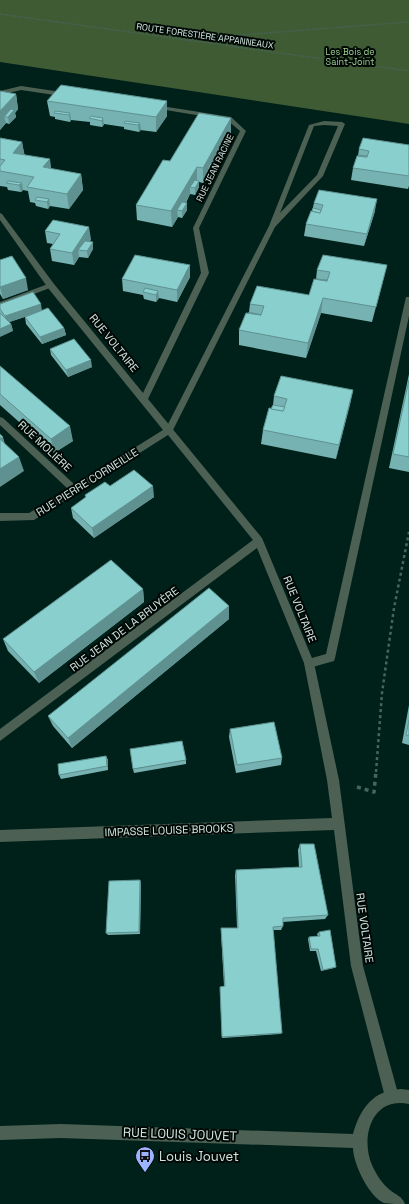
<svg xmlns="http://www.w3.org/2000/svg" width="409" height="1204" font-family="'Space Grotesk',sans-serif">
<rect width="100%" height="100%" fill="#00211a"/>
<path fill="#3e5b33" d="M0,0H409V124L0,62Z"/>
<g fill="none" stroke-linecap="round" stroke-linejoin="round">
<g stroke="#48645d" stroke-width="1.5" stroke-dasharray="1.5 1.5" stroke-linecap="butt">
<path d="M0,14L409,71"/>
<path d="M189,39L409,22"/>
</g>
<path stroke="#48645d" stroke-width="2.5" stroke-dasharray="3 3" stroke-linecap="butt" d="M376,772L382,693L394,608L409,532"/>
<path stroke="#48645d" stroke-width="3.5" stroke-dasharray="4 4" stroke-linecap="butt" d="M357,787L374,792L376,771"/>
<g fill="#4c6053" fill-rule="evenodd">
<path d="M324,121L342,122L345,124L323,176L275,227L173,430L169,433L166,432L165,430L269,226L309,125ZM324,125L338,126L317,175L280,213L314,126Z"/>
<path d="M48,284H54L55,286L0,307V302Z"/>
<path d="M406,297H409V316L335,658L334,661L309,668L305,666L304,663L305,660L326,654Z"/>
</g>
<g fill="#4c6053" fill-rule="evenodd">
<path d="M21,86L68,93L71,95L68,97L21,90L0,95V91Z"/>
<path d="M155,105L231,117L246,131L199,228L209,273L148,399L262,538L314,663L339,780L363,966L399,1097L397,1102L392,1104L387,1102L385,1097L351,966L334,830L0,842V830L332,818L327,780L304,663L257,548L0,741V729L253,540L168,435L34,520L0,521V513H29L68,489L0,425V417L3,418L75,485L163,430L48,288L0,220V213L2,214L54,284L143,393L201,273L193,228L240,131L227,120L153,108L152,107Z"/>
</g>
<path fill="#4c6053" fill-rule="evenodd" d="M401,1089L409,1090V1104C372,1096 360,1137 372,1165C376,1174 382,1184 390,1190C396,1195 402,1196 405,1204C399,1204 390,1204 384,1203C369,1197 353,1163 353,1148L61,1138L0,1140V1126L61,1124L353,1134C360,1109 373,1090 401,1089Z"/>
</g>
<g fill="#75b2b1">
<path d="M0,91L16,94L18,109L15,113L16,117L9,124L6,123L0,130Z"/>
<path d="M47,101H167V116L156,132L140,130L139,132L124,129V127L104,124L102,127L90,125V122L71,120L70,122L55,119V117L50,116Z"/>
<path d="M231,133L229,136L230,143L226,149L223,148L216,160V167L212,174H209L203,183L199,182V187L195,195L190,194L186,203H187V210L182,218L178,217L172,227L137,220L136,205L170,161Z"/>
<path d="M0,138L22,142L24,154L51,169L81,174L83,190L69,209L50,206L48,209L36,206L35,203L30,202L28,191L23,190L21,192L8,190L7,187L0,186Z"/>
<path d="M409,145V186L408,189L351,180L353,168L358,156L359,149Z"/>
<path d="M314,203L375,211L364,246L304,236L306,224L312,211Z"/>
<path d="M45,231L91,239L90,242H93V249L88,258L79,257L74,265L52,261L50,249L53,244L47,243Z"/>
<path d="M0,260L28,290L3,299L0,294Z"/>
<path d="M387,265L372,322L321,313L306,358L239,345V330L249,312L250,304L309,295L316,279L317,270Z"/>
<path d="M190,277L177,302L159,298L156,302L144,299L143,295L123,291L122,279Z"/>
<path d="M0,309L42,310L64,328L66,335L42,344L26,324L25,317L37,313L9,322L11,324L13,331L0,313Z"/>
<path d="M50,349L92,367L68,377L51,355Z"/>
<path d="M0,366L73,441L54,453L0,405Z"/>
<path d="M409,374V472L389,468Z"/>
<path d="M353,390L336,459L261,444L263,430L273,405L274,396Z"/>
<path d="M110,486L154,497L94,538L73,518L71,508L86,497L85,495Z"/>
<path d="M143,589L144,602L39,683L8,651L3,639Z"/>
<path d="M229,606V619L72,748L53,726L48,716Z"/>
<path d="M409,705V745L402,743Z"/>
<path d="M230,729L282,758L281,765L236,773L229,737Z"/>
<path d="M106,756L108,760V770L61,779L59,775Z"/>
<path d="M186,760V764L134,773L133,769Z"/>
<path d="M300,844L328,915L325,919L283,922V926L281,930H273L282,1033L280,1034L222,1038L220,989V987L224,986L221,932V928H237L235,875L236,870L299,867L298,850Z"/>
<path d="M141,882L140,934L108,935L106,933Z"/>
<path d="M319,932L336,967L334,968L321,971L316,951H310L308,939L309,937L318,936L317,934Z"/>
</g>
<g fill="#5f9190">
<path d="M16,94L18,109L15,113L16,117L9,124L8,117H4L6,123L0,130V111Z"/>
<path d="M167,101V116L156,132V117Z"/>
<path d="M70,113L71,120L70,122L69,115Z"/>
<path d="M103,118L104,125L102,127V121Z"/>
<path d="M231,118V133L226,142H223V148L212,167H208L209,174L203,183V168Z"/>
<path d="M140,123L141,130L139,132L138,125Z"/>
<path d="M230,136V143L226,149V142Z"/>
<path d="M22,142L25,157L13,153Z"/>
<path d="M50,159L52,174L43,167Z"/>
<path d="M216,160V167L212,174L213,168Z"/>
<path d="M197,167V182L190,187V194L181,211L177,210L178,217L172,227L171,211Z"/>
<path d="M81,174L83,190L69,209L67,194Z"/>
<path d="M199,181V187L195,195V188Z"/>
<path d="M22,183L23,190L21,192L19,185Z"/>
<path d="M49,199L50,206L48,209L47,202Z"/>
<path d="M377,199L375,211L364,246L367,234Z"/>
<path d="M187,203V210L182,218V211Z"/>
<path d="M89,227L91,239L83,251L78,250L79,257L74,265L72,253Z"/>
<path d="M93,242V249L88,258L87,251Z"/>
<path d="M190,265V277L177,302V290Z"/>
<path d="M26,278L28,290L3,299L0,287Z"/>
<path d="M158,291L159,298L156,302V295Z"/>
<path d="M323,298L321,313L306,358L308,343Z"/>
<path d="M41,304L42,311L7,323L5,316Z"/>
<path d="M11,324L13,331L0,337V329Z"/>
<path d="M64,328L66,335L42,344L40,337Z"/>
<path d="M91,360L92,367L68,377L66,370Z"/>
<path d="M353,390L350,405L336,459L339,445Z"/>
<path d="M70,426L73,441L54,453L51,439Z"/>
<path d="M3,437L5,444L0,439Z"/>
<path d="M19,457L24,471L0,487V469Z"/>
<path d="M153,486L154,497L94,538L92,528Z"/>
<path d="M143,589L144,602L39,683L34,672Z"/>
<path d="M229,606V619L72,748L68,738Z"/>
<path d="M106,756L108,760V770L107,766Z"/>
<path d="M140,880L141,882L140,934L139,932Z"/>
</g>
<g fill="#88cfce" stroke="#5f9190">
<path d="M61,85L167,101L156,117L47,101Z"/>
<path d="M0,91L16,94L0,111Z"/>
<path d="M11,109L14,110L8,117H4Z"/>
<path d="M55,111L70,113L69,115L54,113Z"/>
<path d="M199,113L231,118L203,168L197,167L171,211L136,205L163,160L170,161Z"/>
<path d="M91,116L103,118L102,121L89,118Z"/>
<path d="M125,121L140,123L138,125L124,123Z"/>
<path d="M226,135L230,136L226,142H223Z"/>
<path d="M0,138L22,142L13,153L50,159L43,167L81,174L67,194L27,187L34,177L0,171V166L5,160L0,159Z"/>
<path d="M363,138L409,145V176L353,168L357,156L367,157L369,151L359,149Z"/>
<path d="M358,155L368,156L367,157L358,156Z"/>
<path d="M213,160H216L213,168L208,167Z"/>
<path d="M195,180L199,181L195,188L190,187Z"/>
<path d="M8,181L22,183L19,185L6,183Z"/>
<path d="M319,190L377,199L367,234L306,224L311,211L320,213L323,205L314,203Z"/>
<path d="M37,197L49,199L47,202L35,200Z"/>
<path d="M182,202L187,203L182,211L177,210Z"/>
<path d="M313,208L321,210L320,213L312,211Z"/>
<path d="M53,220L89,227L72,253L50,249L60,234L45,231Z"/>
<path d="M85,241L93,242L87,251L78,250Z"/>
<path d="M135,255L190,265L177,290L122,279Z"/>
<path d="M323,255L387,265L376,307L323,298L308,343L239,330L246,313L261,315L264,306L250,304L257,286L309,295L314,279L327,281L330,272L317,270Z"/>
<path d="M12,256L26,278L0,287V260Z"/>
<path d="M316,279L327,280V281Z"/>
<path d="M145,288L158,291L156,295L143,292Z"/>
<path d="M33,292L41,304L5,316L0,309V304Z"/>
<path d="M48,308L64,328L40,337L25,317Z"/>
<path d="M249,312L261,315L249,313Z"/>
<path d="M0,313L11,324L0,329Z"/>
<path d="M74,339L91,360L66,370L50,349Z"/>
<path d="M0,366L70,426L51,439L0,394Z"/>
<path d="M281,376L353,390L339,445L263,430L269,408L283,411L287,399L274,396Z"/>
<path d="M409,380V457L393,454Z"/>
<path d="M273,405L285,407L283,411L271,409Z"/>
<path d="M0,434L3,437L0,439Z"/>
<path d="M0,439L19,457L0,469Z"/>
<path d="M134,470L153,486L92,528L71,508L86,497L85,495L105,482L110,486Z"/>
<path d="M111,560L143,589L34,672L3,639Z"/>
<path d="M209,588L229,606L68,738L48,716Z"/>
<path d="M409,720V736L406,735Z"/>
<path d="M274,722L282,758L237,765L230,729Z"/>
<path d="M182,741L186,760L133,769L130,749Z"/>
<path d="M106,756L107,766L59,775L58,764Z"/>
<path d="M300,844H314L328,915L283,918V926L273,927L282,1033L222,1037L220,987L225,986L221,928H238L236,870L302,867Z"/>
<path d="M140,880L139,932L106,933L109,881Z"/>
<path d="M330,930L336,967L323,970L318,949H311L309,937L320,936L319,932Z"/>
</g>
<defs>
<g id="bus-pin" transform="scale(1)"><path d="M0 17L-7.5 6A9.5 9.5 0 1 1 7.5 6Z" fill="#9eb3fd" stroke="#000806"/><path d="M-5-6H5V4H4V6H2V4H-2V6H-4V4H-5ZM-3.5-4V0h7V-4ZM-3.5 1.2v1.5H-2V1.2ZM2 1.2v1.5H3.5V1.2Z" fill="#111"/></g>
</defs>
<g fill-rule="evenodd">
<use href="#bus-pin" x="145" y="1156"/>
</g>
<g text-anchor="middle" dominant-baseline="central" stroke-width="4" stroke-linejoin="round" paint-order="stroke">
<g font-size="9" fill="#d2e5df" stroke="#000806">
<text transform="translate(205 36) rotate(8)">ROUTE FORESTIÈRE APPANNEAUX</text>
<text transform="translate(215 168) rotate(-64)">RUE JEAN RACINE</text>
</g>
<g font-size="9" fill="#a0cf8e" stroke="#000806">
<text x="350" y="52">Les Bois de<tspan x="350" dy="10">Saint-Joint</tspan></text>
</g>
<g font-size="11" fill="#d2e5df" stroke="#000806">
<text transform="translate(114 343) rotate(51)">RUE VOLTAIRE</text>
<text transform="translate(45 446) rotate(43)">RUE MOLIÈRE</text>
<text transform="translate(87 482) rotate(-32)">RUE PIERRE CORNEILLE</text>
<text transform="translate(300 609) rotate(68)">RUE VOLTAIRE</text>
<text transform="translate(124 629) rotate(-37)">RUE JEAN DE LA BRUYÈRE</text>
<text transform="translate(169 830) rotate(-2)">IMPASSE LOUISE BROOKS</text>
<text transform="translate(365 928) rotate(82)">RUE VOLTAIRE</text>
</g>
<g font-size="13" fill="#d2e5df" stroke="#000806">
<text transform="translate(180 1134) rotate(2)">RUE LOUIS JOUVET</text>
</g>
<g font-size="13" fill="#d2e5df" stroke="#000806" text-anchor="start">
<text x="159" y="1156">Louis Jouvet</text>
</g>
</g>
</svg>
